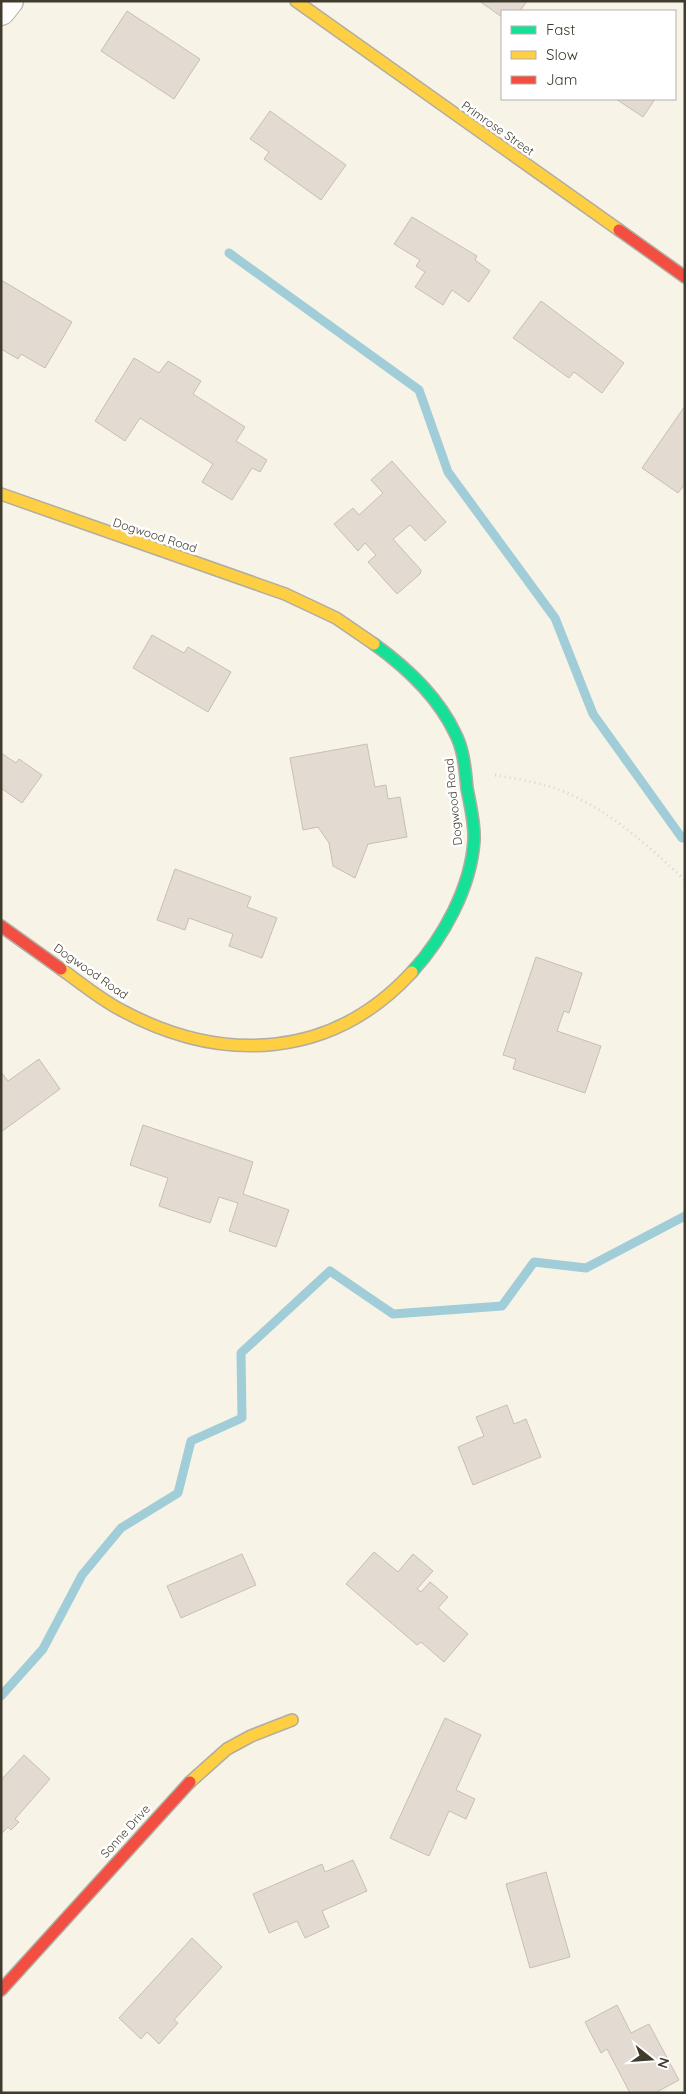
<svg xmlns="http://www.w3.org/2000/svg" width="686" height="2094" font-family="Quicksand,sans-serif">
<rect width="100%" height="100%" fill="#f7f4e7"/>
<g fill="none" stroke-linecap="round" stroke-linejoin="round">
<g stroke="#a1cdd9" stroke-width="9">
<path d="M229,253L419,390L448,472L555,618L593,714L682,838"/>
<path d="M1,1696L43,1649L82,1575L121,1528L178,1493L191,1441L242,1418L241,1353L330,1271L393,1314L502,1306L534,1262L586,1268L685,1216"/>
</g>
</g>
<g fill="#e3dad2" stroke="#c7beb7">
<path d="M479,1H527L520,11H502V17Z"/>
<path d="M127,11L200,59L174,99L101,51Z"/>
<path d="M616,99H655L643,117Z"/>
<path d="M270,111L346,165L321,200L264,159L269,152L250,139Z"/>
<path d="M412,217L477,256L475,260L490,271L469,302L452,290L443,305L415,287L425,272L416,266L420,260L394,244Z"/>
<path d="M1,280L72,322L45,368L21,354L18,359L1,349Z"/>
<path d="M541,301L624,363L602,393L574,372L569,378L513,338Z"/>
<path d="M134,358L159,373L168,361L201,381L193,394L245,427L236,441L267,460L260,472L252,468L232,500L202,482L213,464L140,418L125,441L95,421Z"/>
<path d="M685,406V484L678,493L642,468Z"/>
<path d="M392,461L446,522L425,541L410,525L393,539L421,570L420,574L397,594L368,562L376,555L365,543L358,551L334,524L353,508L359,515L383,493L371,480Z"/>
<path d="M152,635L184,653L188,647L231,672L208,712L133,668Z"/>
<path d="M367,744L375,787L386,785L388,799L400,797L407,837L368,844L355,878L333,866L329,843L318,827L303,830L290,758Z"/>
<path d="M1,753L16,763L19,759L42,775L22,803L1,788Z"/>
<path d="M175,869L251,897L247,907L277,918L262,958L229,946L233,934L189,918L185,930L157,920Z"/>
<path d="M536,957L582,973L569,1013L564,1011L557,1031L601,1046L585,1093L513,1069L516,1059L503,1055Z"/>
<path d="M39,1059L60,1089L1,1132V1072L8,1081Z"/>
<path d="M143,1125L253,1162L243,1194L289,1210L276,1247L229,1231L238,1203L219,1197L210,1223L159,1206L168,1178L130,1165Z"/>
<path d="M507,1405L514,1424L526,1419L541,1457L473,1485L458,1447L484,1436L476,1417Z"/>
<path d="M374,1552L398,1572L413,1554L433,1571L417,1589L421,1592L430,1582L448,1597L438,1608L468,1634L444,1662L421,1642L417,1645L346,1584Z"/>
<path d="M242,1554L256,1585L181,1618L167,1586Z"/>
<path d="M445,1718L481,1735L456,1790L475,1799L466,1819L449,1811L429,1856L390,1838Z"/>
<path d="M24,1755L50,1779L15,1819L19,1822L11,1830L8,1827L1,1834V1780Z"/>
<path d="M353,1860L367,1891L322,1911L329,1927L305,1938L297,1921L269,1933L253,1894L322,1864L325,1872Z"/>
<path d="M546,1872L570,1957L530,1968L506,1884Z"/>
<path d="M192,1938L222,1967L174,2020L178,2023L159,2044L147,2032L141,2039L119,2018Z"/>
<path d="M617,2005L631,2033L649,2024L679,2080L655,2093H630L607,2049L601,2053L585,2022Z"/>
</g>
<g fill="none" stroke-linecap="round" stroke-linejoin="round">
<g stroke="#b1ada1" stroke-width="30">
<path id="street" d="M1,11L9,1"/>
</g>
<g stroke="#b1ada1" stroke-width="14">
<path id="fast" d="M374,644C406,667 438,697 455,733C464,750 465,769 467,788C470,805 475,823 474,840C471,888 443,938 412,972"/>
</g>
<g stroke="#b1ada1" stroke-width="14">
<g id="slow">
<path d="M296,1L619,230"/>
<path d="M1,494L285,594L336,618L374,644"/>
<path d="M61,969C81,983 100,999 121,1010C223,1065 332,1059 412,972"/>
<path d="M190,1782L227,1749L251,1736L292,1720"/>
</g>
</g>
<g stroke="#b1ada1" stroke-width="14">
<g id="jam">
<path d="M619,230L685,277"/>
<path d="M1,926L61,969"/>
<path d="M1,1990L190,1782"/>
</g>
</g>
<path stroke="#d8d6d2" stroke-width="3" stroke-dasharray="1 4" stroke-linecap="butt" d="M495,775C512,778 531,781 548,786C602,803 644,842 685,880"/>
<use href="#street" stroke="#fefdfb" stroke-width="28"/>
<use href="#fast" stroke="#16e098" stroke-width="11"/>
<use href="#slow" stroke="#ffcf43" stroke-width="11"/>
<use href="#jam" stroke="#f24e42" stroke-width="11"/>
</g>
<g text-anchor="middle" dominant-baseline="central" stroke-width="5" stroke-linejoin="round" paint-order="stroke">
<g font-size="12" fill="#403b2d" stroke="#fff">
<text transform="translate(498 128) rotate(35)">Primrose Street</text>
<text transform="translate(155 535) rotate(18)">Dogwood Road</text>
<text transform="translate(453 802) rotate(-96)">Dogwood Road</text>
<text transform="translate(91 971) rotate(35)">Dogwood Road</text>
<text transform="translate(125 1831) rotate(-48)">Sonne Drive</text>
</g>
</g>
<rect width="686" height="2094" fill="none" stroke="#403b2d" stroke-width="5"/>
<rect x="501" y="10" width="175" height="90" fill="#ffffff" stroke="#b3b1ab"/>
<rect x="511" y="26" width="25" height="8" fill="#16e098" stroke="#b3b1ab"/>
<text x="546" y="35" font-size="15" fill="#403b2d">Fast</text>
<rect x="511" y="51" width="25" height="8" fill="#ffcf43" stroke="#b3b1ab"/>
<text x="546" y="60" font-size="15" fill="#403b2d">Slow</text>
<rect x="511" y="76" width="25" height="8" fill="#f24e42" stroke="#b3b1ab"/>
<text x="546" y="85" font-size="15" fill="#403b2d">Jam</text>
<g transform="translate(651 2059) rotate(107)" stroke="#ffffff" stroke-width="4" paint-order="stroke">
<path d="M0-4L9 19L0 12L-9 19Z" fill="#403b2d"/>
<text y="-8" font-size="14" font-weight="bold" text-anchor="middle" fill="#403b2d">N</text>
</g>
</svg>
